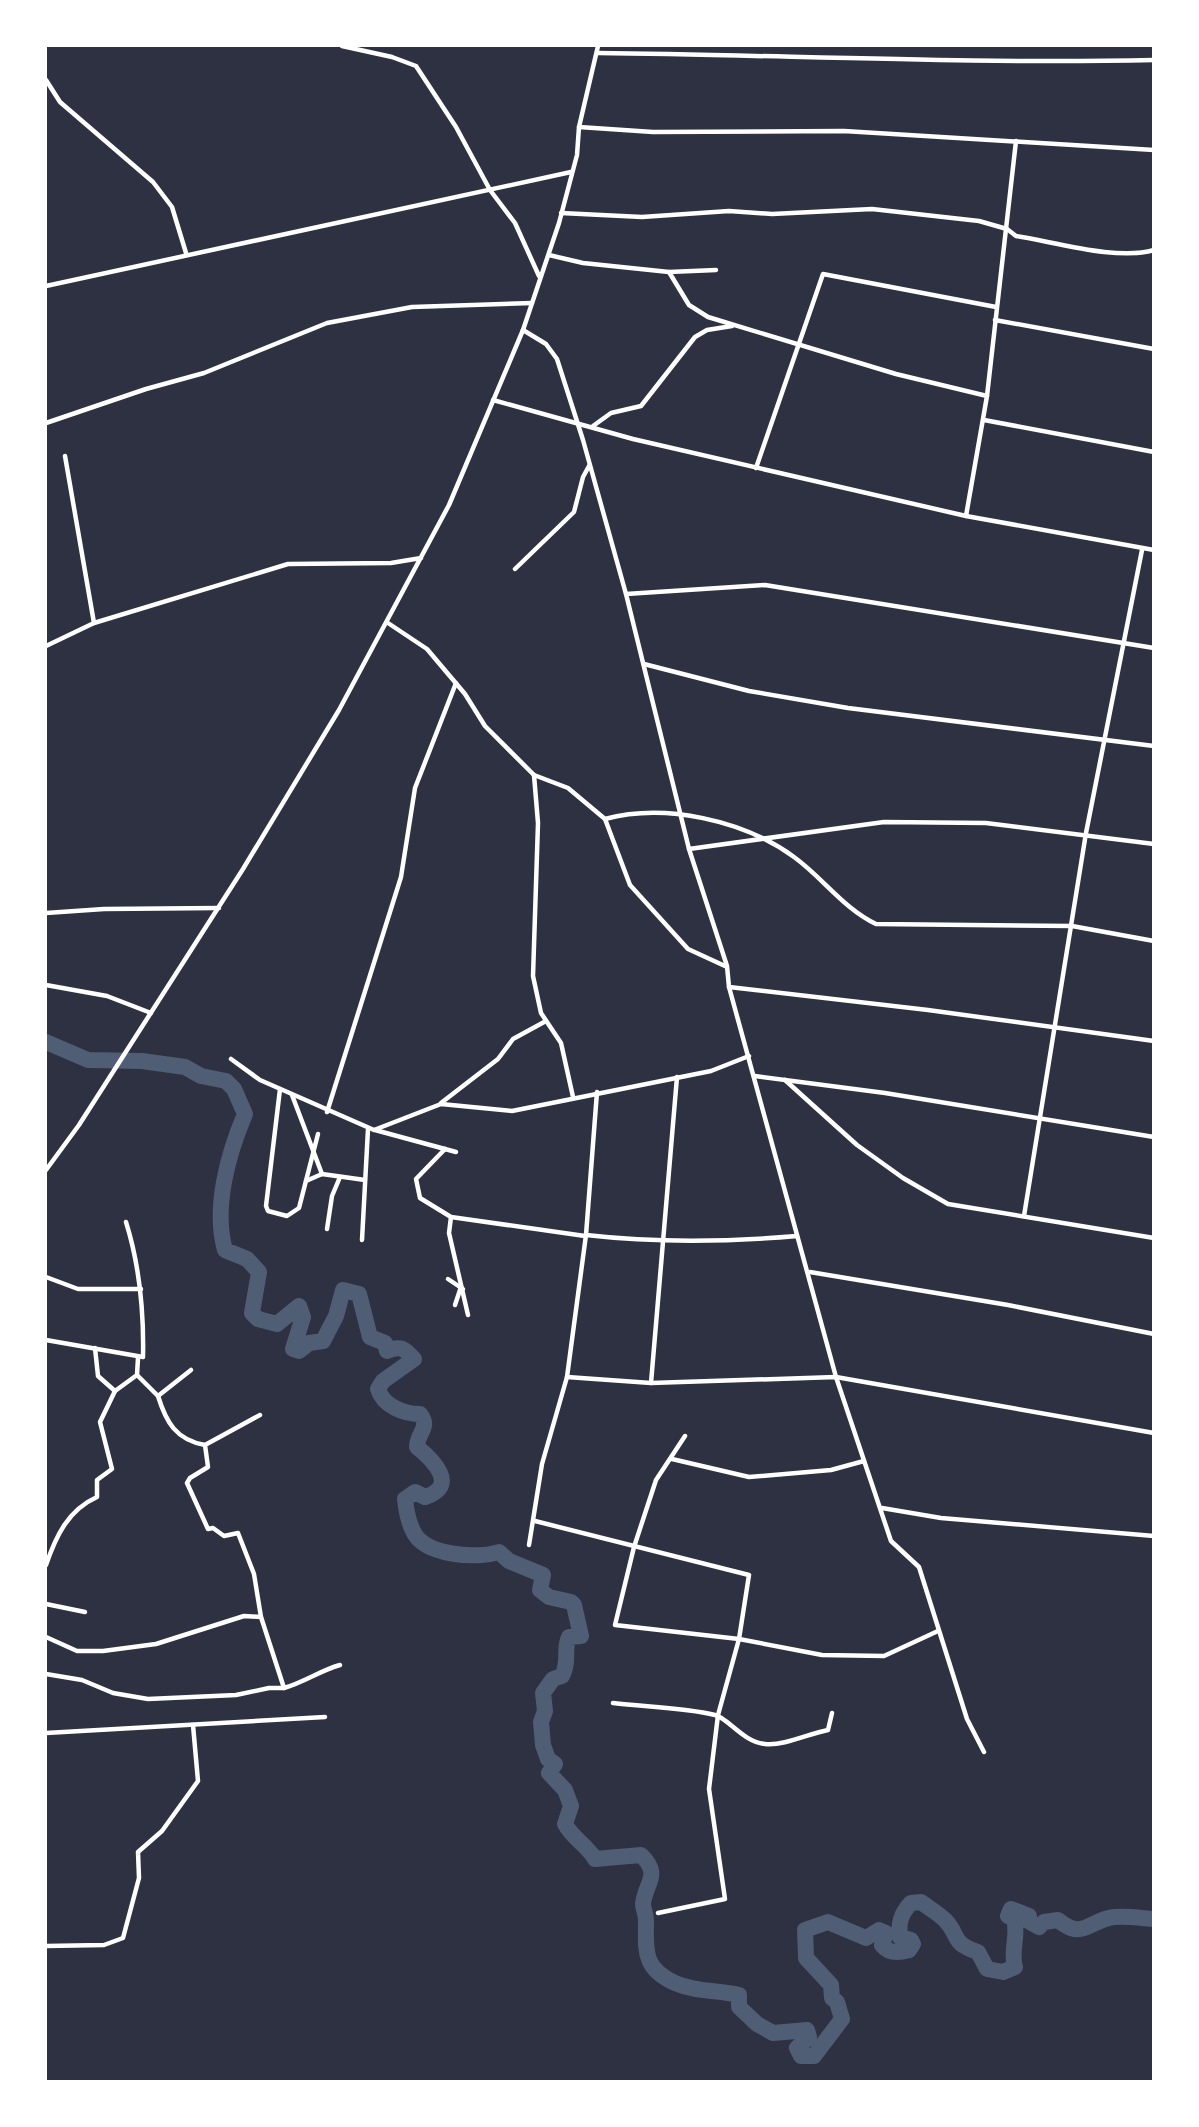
<svg xmlns="http://www.w3.org/2000/svg" width="1199" height="2127" font-family="Jost,sans-serif">
<rect width="100%" height="100%" fill="#2d3142"/>
<g fill="none" stroke-linecap="round" stroke-linejoin="round">
<path stroke="#4f5d75" stroke-width="16" d="M46,1042L88,1060L142,1061L185,1067L201,1076L226,1081L234,1089L245,1114C228,1154 213,1208 225,1250L247,1259L259,1272L252,1313L258,1319L277,1324L299,1306L303,1317L293,1349L299,1351L309,1343L323,1341L336,1316L343,1290L359,1294L370,1337L385,1343L387,1351C401,1345 405,1349 414,1359L383,1381L378,1389C383,1406 404,1414 420,1414C431,1428 417,1432 417,1447C432,1459 460,1486 425,1497L415,1492L405,1499C406,1509 409,1523 413,1531C424,1556 477,1559 499,1552L509,1561L543,1575L540,1590L549,1597L571,1602L574,1605L581,1636L569,1637C563,1648 570,1661 562,1676L553,1679L543,1693L545,1711L541,1722L543,1745L548,1759L555,1764L549,1773L565,1790L571,1806L565,1824C573,1839 586,1844 595,1859L641,1855C662,1875 645,1883 643,1904C643,1909 646,1914 646,1920C646,1950 642,1968 675,1983C695,1992 718,1990 739,1995V2007L757,2024L773,2033L807,2030L809,2037L797,2048L801,2056H814L842,2019L837,2002L832,1998L831,1985L806,1958L805,1930L828,1922L866,1938L879,1930L886,1933L882,1945C889,1954 899,1953 909,1950L913,1944L911,1940L900,1937C898,1923 901,1913 911,1903L921,1902C929,1908 938,1913 945,1920C960,1935 950,1943 978,1952L987,1969L1003,1972L1015,1967C1010,1949 1019,1937 1014,1919L1008,1916L1011,1909L1029,1916L1028,1921L1039,1927L1044,1922L1058,1920C1083,1941 1089,1920 1114,1917C1127,1916 1141,1918 1154,1919"/>
<g stroke="#fff" stroke-width="4.5">
<path d="M342,46L392,57L416,66L456,127L490,190L515,223L539,276"/>
<path d="M598,53C783,55 968,64 1154,60"/>
<path d="M46,80L60,102L153,182L172,207L186,253"/>
<path d="M579,127L653,132L844,131L1154,150"/>
<path d="M561,213L642,217L729,211L772,214L872,209L979,221L1007,229L1016,236C1055,242 1117,261 1154,250"/>
<path d="M549,255L583,263L669,272L716,270"/>
<path d="M669,272L689,305L708,317L896,374L987,396"/>
<path d="M46,286L571,172"/>
<path d="M995,320L1154,349"/>
<path d="M523,330L546,344L557,359L583,440L626,594L689,849L727,966L729,987L836,1377L891,1541L919,1567L967,1719L984,1752"/>
<path d="M493,400L633,439L966,516L1154,550"/>
<path d="M984,420L1154,452"/>
<path d="M46,423L146,389L204,373L327,323L412,307L532,303"/>
<path d="M593,426L611,413L641,406L695,337L707,330L732,326"/>
<path d="M65,456L94,623"/>
<path d="M756,468L823,274L996,307"/>
<path d="M966,516L987,396L1016,141"/>
<path d="M515,569L574,512L583,477L589,466"/>
<path d="M626,594L765,585L1154,648"/>
<path d="M388,623L427,649L465,694L485,726L534,775L568,788L605,819L630,885L688,949L725,966"/>
<path d="M46,646L94,623L288,564L391,563L421,558"/>
<path d="M644,664L749,691L848,708L1154,746"/>
<path d="M534,775L538,823L533,976L541,1013L561,1043L573,1097"/>
<path d="M605,819C665,803 743,820 794,857C823,878 843,908 876,924L1072,926L1154,941"/>
<path d="M689,849L884,822L986,823L1154,844"/>
<path d="M46,913L104,909L219,908"/>
<path d="M46,985L107,996L151,1013"/>
<path d="M729,987L928,1010L1154,1041"/>
<path d="M231,1059L260,1080L374,1130L441,1104L512,1111L711,1071L749,1056"/>
<path d="M755,1076L885,1093L1154,1137"/>
<path d="M785,1080L857,1145L903,1178L948,1204L1154,1238"/>
<path d="M280,1089L266,1206L268,1211L287,1216L299,1208L318,1134"/>
<path d="M292,1095L322,1174"/>
<path d="M441,1103L498,1059L513,1039L546,1021"/>
<path d="M327,1112L401,877L415,788L456,683"/>
<path d="M375,1130L456,1152"/>
<path d="M445,1149L416,1179L420,1198L451,1217L585,1236"/>
<path d="M46,1170L79,1125L243,869L339,710L449,505L523,330L559,223L577,155L579,127L598,46"/>
<path d="M306,1181L322,1174L365,1180"/>
<path d="M1024,1216L1086,833L1142,550"/>
<path d="M451,1217L449,1233L468,1315"/>
<path d="M327,1229L332,1196L340,1177"/>
<path d="M586,1235C656,1243 726,1242 797,1236"/>
<path d="M362,1240L368,1129"/>
<path d="M810,1272L1008,1305L1154,1334"/>
<path d="M46,1277L78,1289H141"/>
<path d="M448,1279L463,1289"/>
<path d="M455,1305L461,1287"/>
<path d="M46,1340L143,1357C144,1310 140,1267 126,1222"/>
<path d="M191,1370L158,1396C166,1422 176,1440 205,1445"/>
<path d="M137,1375L158,1396"/>
<path d="M567,1377L651,1383L836,1377L1154,1433"/>
<path d="M651,1383L677,1077"/>
<path d="M115,1391L137,1375L138,1358"/>
<path d="M260,1415L205,1445L208,1467L190,1478L187,1483L208,1529L213,1528L224,1536L238,1533L254,1574L261,1617L284,1688C305,1682 319,1671 340,1665"/>
<path d="M685,1436L656,1480L634,1547L615,1625L739,1639L822,1655L884,1656L938,1631"/>
<path d="M672,1459L749,1477L831,1470L864,1461"/>
<path d="M882,1508L941,1518L1154,1536"/>
<path d="M535,1521L749,1575L739,1639L718,1715L709,1789L725,1899L658,1913"/>
<path d="M529,1545L542,1464L567,1377L586,1235L597,1092"/>
<path d="M46,1565C56,1536 68,1510 97,1497V1480L112,1469L100,1422L115,1391L98,1376L95,1348"/>
<path d="M46,1604L85,1612"/>
<path d="M46,1637L77,1651H103L156,1644L244,1616L261,1617"/>
<path d="M46,1674L82,1680L113,1693L148,1699L236,1695L269,1688H284"/>
<path d="M613,1703C646,1707 683,1707 715,1715C728,1718 743,1742 765,1744C784,1746 808,1734 828,1730L832,1713"/>
<path d="M46,1733L325,1717"/>
<path d="M46,1946L104,1945L123,1938L139,1878L138,1852L162,1831L198,1781L193,1725"/>
</g>
</g>
<rect width="1199" height="2127" fill="none" stroke="#ffffff" stroke-width="94"/>
</svg>
